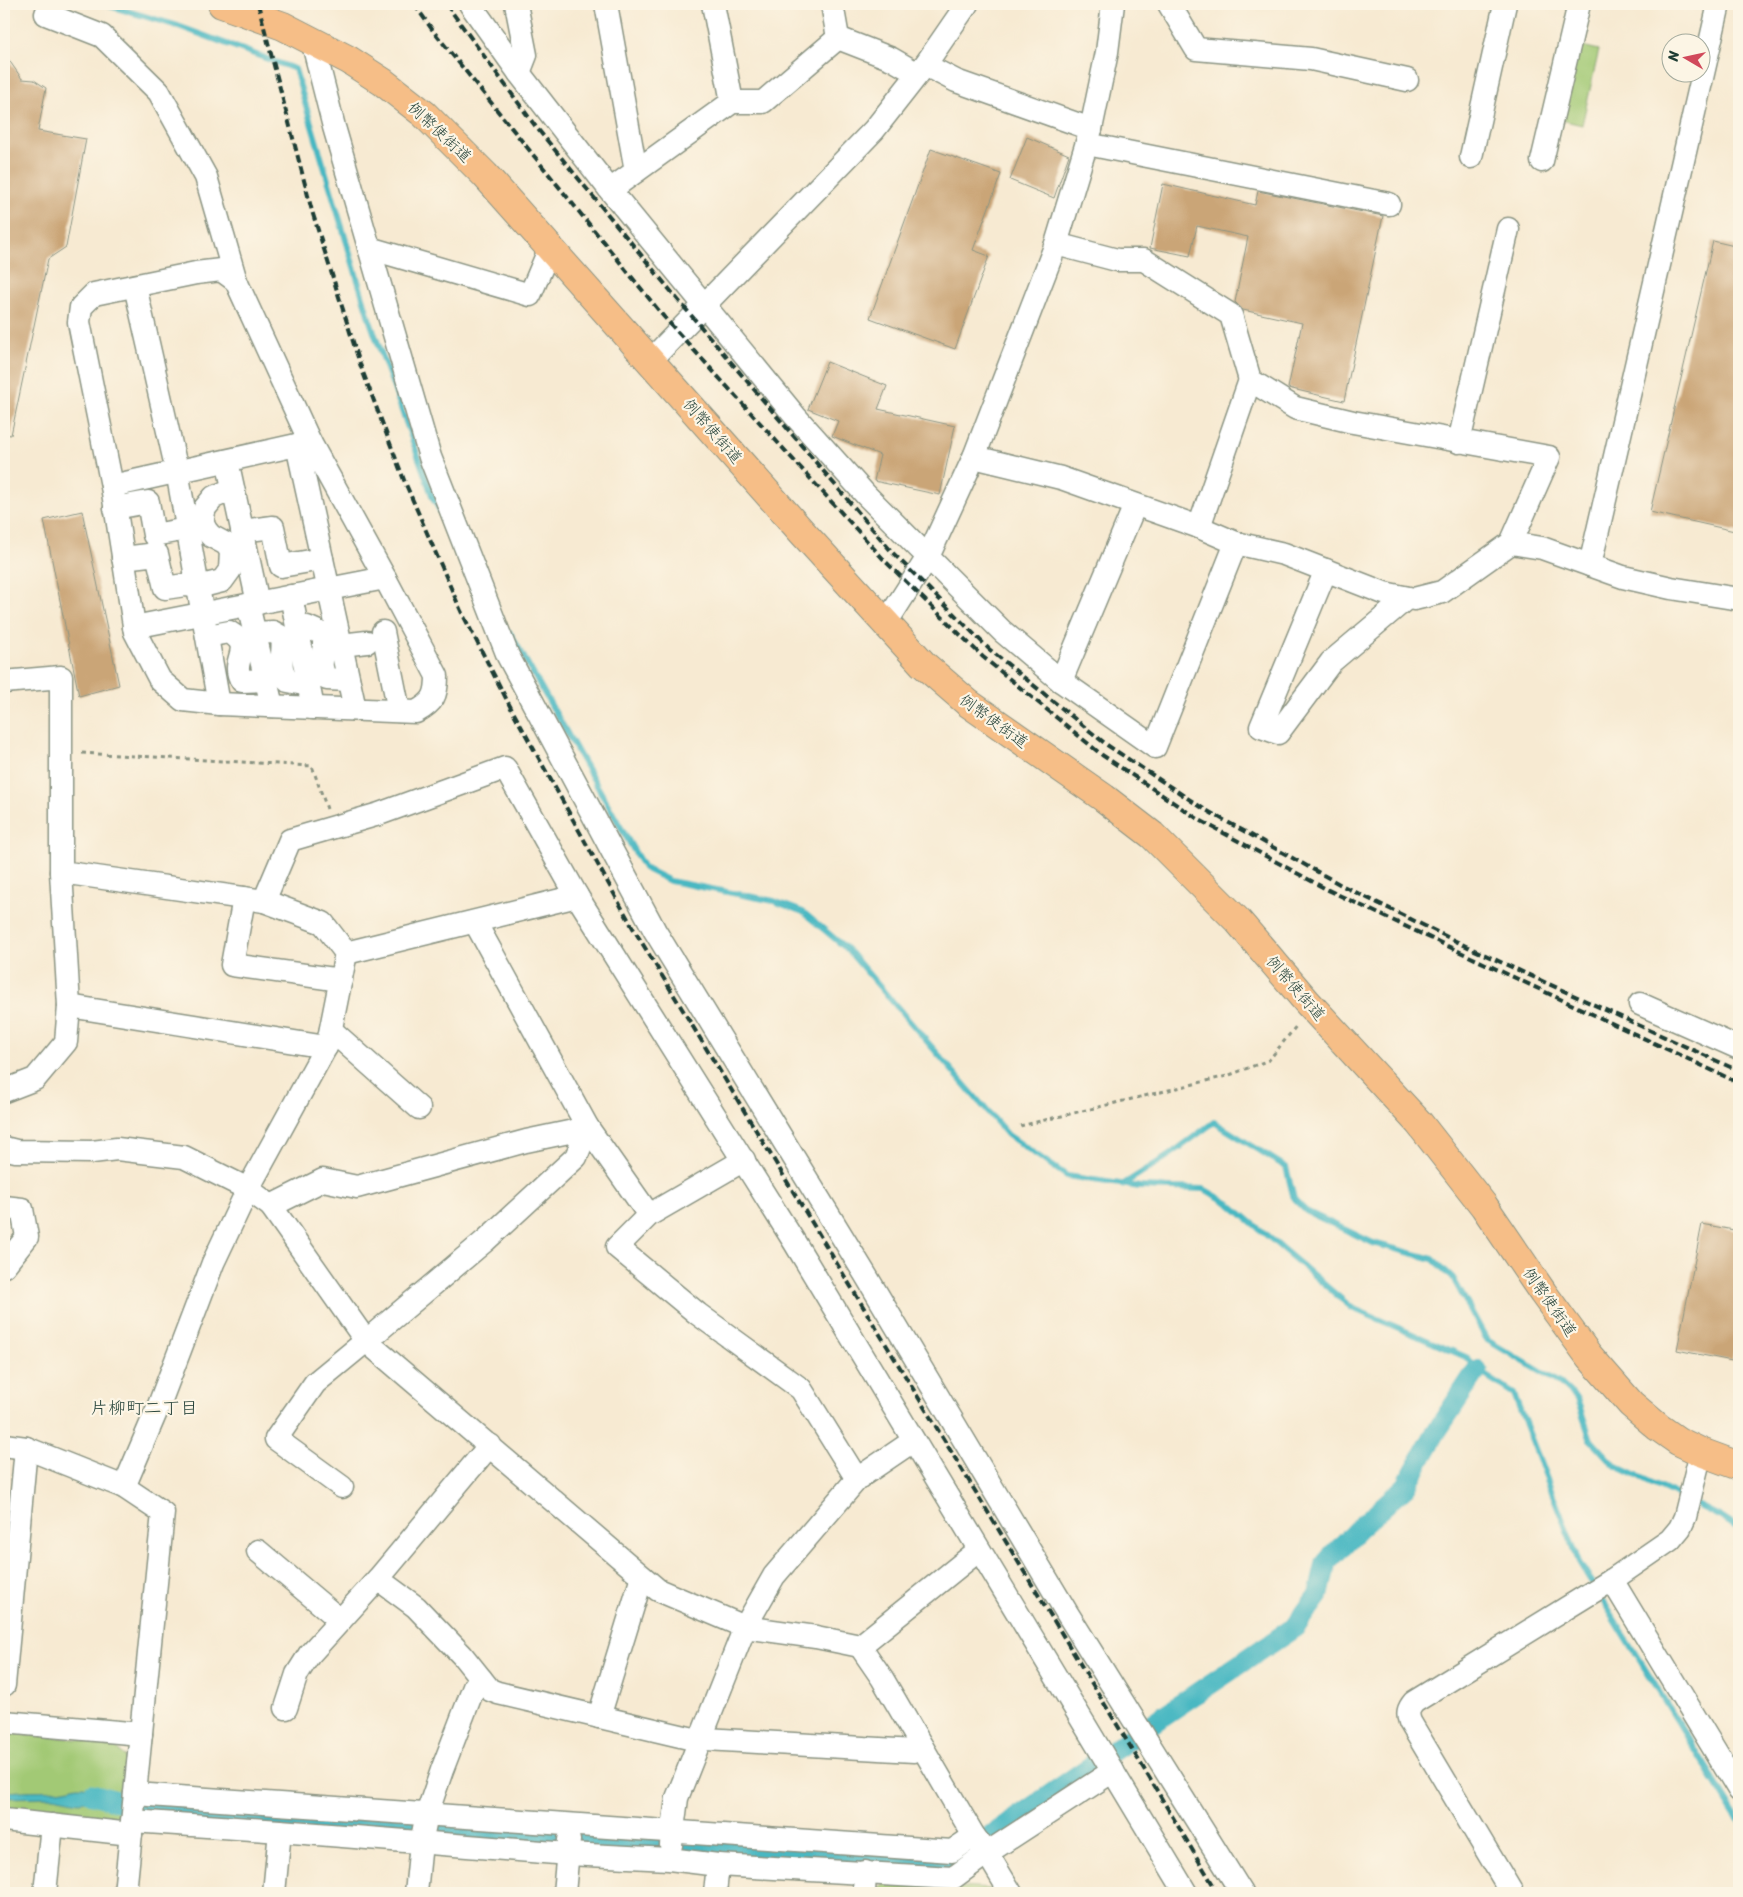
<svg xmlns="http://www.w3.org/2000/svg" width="1743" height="1897" font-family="Sriracha,'Klee One',sans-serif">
<rect width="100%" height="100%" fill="#fcf5e5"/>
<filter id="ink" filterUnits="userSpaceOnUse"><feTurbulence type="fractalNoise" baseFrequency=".02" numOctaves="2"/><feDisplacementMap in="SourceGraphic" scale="10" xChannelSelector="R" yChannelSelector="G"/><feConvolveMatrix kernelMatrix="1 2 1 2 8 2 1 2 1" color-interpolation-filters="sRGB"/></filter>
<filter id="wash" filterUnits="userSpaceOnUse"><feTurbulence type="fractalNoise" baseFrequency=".0096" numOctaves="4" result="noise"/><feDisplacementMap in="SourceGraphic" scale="20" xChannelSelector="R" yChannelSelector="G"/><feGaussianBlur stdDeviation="1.12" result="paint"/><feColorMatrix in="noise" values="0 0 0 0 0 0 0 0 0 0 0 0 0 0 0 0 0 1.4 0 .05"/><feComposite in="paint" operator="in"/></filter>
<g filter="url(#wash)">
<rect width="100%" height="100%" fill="#f7ead2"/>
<g fill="#a2c974" stroke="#608354">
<path d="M1578,45L1599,50L1582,125L1561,120Z"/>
<path d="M4,1732L114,1743L127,1760L120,1828L4,1815Z"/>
<path d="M886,1882L991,1889L993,1893H873L874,1891Z"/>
</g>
<path fill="#4ab8c2" stroke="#347a7b" d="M77,1786H84L92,1789L91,1797L88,1801L79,1802L53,1797L4,1798V1793C28,1788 53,1794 77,1786Z"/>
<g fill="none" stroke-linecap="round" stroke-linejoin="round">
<g stroke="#4ab8c2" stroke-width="6">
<path d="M103,4L178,26L295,69L370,321L433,498L440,511"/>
<path d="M510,633L644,868L670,881L774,901L803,912L847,949L1008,1135L1067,1176L1140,1187L1204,1189L1230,1204L1352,1308L1466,1357L1477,1370L1514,1394L1579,1562L1739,1821"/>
<path d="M1122,1185L1171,1154L1214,1122L1286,1167L1294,1199L1306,1211L1373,1243L1433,1259L1453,1278L1487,1340L1560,1383L1577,1399L1591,1440L1614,1465L1684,1498"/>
<path d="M1693,1503L1721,1517L1739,1529"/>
</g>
<path stroke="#4ab8c2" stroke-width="21" d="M92,1794L146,1809L951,1864L1160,1718L1295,1627L1319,1594L1326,1563L1357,1530L1406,1486L1436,1432L1477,1370"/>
</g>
<g id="blocks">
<g fill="#caa577">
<path d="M4,53L22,79L34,80L46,88L38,131L86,139L66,247L48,259L11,435L4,434Z"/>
<path d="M1027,137L1069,155L1054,198L1010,180Z"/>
<path d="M931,149L1001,174L973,250L989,256L955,349L870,318Z"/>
<path d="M1163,184L1255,205L1258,191L1383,216L1344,401L1288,388L1302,323L1243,310L1235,302L1248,237L1197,226L1190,256L1150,248Z"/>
<path d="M1713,241L1739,247V532L1650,512Z"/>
<path d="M827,362L887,386L878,409L955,426L940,495L874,481L880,455L832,436L838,421L808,409Z"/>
<path d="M82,511L119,685L79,696L44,520Z"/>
<path d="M1702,1224L1739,1231V1326L1732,1361L1677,1350Z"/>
</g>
</g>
</g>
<g filter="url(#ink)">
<use href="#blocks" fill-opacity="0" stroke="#8b9483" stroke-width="1"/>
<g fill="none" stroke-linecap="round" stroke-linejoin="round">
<g stroke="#8b9483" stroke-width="25">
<g id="minor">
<path d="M50,4L46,14L102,36L159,92L206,177L236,281"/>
<path d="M470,4L519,73L610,190L795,416L866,495L1002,631L1061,681L1155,747L1236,543"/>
<path d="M516,4L526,55L519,73"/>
<path d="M606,4L636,171"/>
<path d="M713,4L732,102"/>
<path d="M832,4L838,38"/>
<path d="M1169,4L1196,49L1311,59L1407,80"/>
<path d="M838,38L892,59L918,74"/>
<path d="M312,40L334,127L430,457L508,656L655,931L865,1274L1067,1613L1242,1893"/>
<path d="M925,65L956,81L1091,129"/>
<path d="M1087,144L1389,204"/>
<path d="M1471,157L1505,4"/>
<path d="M1542,161L1579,4"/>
<path d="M610,190L732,102H763L838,38"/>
<path d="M369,248L530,295L550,248"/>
<path d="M221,270L236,281L310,442L385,578L437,676C437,695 434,702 416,712L219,704L183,700L160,680L135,632L112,486L79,322L81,307L94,294L196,273Z"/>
<path d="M135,286L177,471L219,704"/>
<path d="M651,360L874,130L925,65L967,4"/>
<path d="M1459,442L1508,229"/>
<path d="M297,445L355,709"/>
<path d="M974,457L1061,478L1199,527L1236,543L1284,554L1384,593L1414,599L1442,592L1511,543L1549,457L1353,422L1295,408L1250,380L1231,315L1144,260H1117L1056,244"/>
<path d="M230,474L258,603"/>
<path d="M112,486L310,442"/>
<path d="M115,508L148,502L154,535L187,529"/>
<path d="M1199,527L1250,380"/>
<path d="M242,531L273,527L281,566L322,559"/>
<path d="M1511,543L1542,548L1623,577L1671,588L1739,599"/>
<path d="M123,558L157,554L165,588L185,585L198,587L222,581L230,570L231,551L226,544L211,536L206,530L203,524V516L205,508L214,497L233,489"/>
<path d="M1590,565L1719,4"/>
<path d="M1326,570L1261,727L1278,733L1331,662L1407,598"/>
<path d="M291,596L313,708"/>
<path d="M248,605L272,706"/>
<path d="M886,623L928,557L974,457L1056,244L1091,129L1107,52L1113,4"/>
<path d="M134,627L385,578"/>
<path d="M297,629L307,627L323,634C328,650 315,664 327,679L348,680"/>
<path d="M383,632L399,711"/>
<path d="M255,633L273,632L282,637C285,653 276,667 288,681L309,685"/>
<path d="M207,636L229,632C257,648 228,660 242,681L266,680"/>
<path d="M341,645L367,642"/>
<path d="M1061,681L1135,505"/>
<path d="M4,682L61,677V872L264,901L323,923L346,953L328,1043L248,1189L213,1263L159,1405L124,1487"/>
<path d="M244,898L232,965L341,980"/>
<path d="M264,901L290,840L379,814L505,768L577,896L795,1243L1186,1893"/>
<path d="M475,922L588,1128L649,1215"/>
<path d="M346,953L577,896"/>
<path d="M1640,1004L1739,1048"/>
<path d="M69,1006L326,1047"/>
<path d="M331,1030L419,1108"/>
<path d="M4,1091L35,1079L66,1042L69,1006L61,872"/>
<path d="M4,1148L16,1151L92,1152L117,1149L184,1157L248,1189L271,1206L366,1341L486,1240L576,1157L588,1128"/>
<path d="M744,1160L649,1215L617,1247L698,1314L801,1389L857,1479"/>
<path d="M271,1206L323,1180L357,1187L526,1141L588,1128"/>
<path d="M4,1207L22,1209L27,1237L4,1266"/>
<path d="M4,1445L26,1448L124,1487L163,1513L125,1893"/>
<path d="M342,1487L276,1439L315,1383L366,1341L658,1590L745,1627L816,1637L860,1646L979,1550"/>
<path d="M258,1551L340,1620"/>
<path d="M378,1579L416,1607L462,1655L490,1690L498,1693L689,1738L914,1751L922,1747"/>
<path d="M1612,1580L1739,1790"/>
<path d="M860,1646L882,1678L974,1836L987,1853L1011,1893"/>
<path d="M4,1685L26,1448"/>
<path d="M286,1708L297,1674L309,1655L378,1579L490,1445"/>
<path d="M599,1717L642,1577"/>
<path d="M4,1722L141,1734"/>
<path d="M135,1794L952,1851L974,1836"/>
<path d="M4,1820L131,1834"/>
<path d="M132,1821L280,1831L568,1854L669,1859L718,1865L953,1878L987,1853L1113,1771"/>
<path d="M671,1845L677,1798L745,1627L774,1576L857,1479L913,1441"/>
<path d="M45,1893L52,1825"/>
<path d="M274,1893L280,1831"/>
<path d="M416,1893L421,1843L427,1814L442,1770L474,1687L481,1679"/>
<path d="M564,1893L569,1840"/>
<path d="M715,1893L718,1865"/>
<path d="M864,1893L865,1872"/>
<path d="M1512,1893L1410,1722C1407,1713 1408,1709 1414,1702L1612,1580L1670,1540L1680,1528L1685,1517L1701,1452"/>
</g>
</g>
<g stroke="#8b9483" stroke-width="30">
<path id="major" d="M222,4L283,26L349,60L383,82L424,114L485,175L802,532L923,664L968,703L1104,798L1152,835L1238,921L1308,1003L1419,1123L1484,1206L1543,1293L1589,1356L1631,1404L1658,1427L1678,1441L1701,1452L1739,1466"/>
</g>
<g stroke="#8b9483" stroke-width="3" stroke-dasharray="4 4" stroke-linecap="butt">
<path d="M82,753L312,766L327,809"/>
<path d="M1020,1126L1227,1076L1269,1060L1297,1025"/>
</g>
<use href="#minor" stroke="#fff" stroke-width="22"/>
<use href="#major" stroke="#f6be87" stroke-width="28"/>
<g stroke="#1f3d34" stroke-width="4" stroke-dasharray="8 4" stroke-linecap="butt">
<path d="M258,4L312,211L361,367L404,480L461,611L511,708L633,928L1144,1769L1218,1893"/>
<path d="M414,4L434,32L664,317L886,562L983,657L1102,755L1198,819L1326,889L1739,1083"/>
<path d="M446,4L536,127L679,301L892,552L989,649L1107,745L1204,809L1343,886L1470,948L1739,1071"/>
</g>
</g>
</g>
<g text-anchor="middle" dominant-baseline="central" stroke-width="4.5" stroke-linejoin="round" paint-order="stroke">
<g font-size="16" fill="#1f3d34" stroke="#fcf5e5">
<text transform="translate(440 132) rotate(43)">例幣使街道</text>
<text transform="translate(713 431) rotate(49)">例幣使街道</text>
<text transform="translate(994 721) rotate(36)">例幣使街道</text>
<text transform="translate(1296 988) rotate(49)">例幣使街道</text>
<text transform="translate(1550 1302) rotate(55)">例幣使街道</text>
</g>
<g font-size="18" fill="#1f3d34" stroke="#fcf5e5">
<text x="144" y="1408">片柳町二丁目</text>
</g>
</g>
<rect width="1743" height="1897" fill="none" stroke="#fcf5e5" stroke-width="20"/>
<g transform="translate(1686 58) rotate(279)"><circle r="24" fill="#fcf5e5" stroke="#a4ab9e"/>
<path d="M0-4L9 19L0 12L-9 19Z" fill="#d1495b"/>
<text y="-8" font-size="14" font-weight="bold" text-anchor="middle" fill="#1f3d34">N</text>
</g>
</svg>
